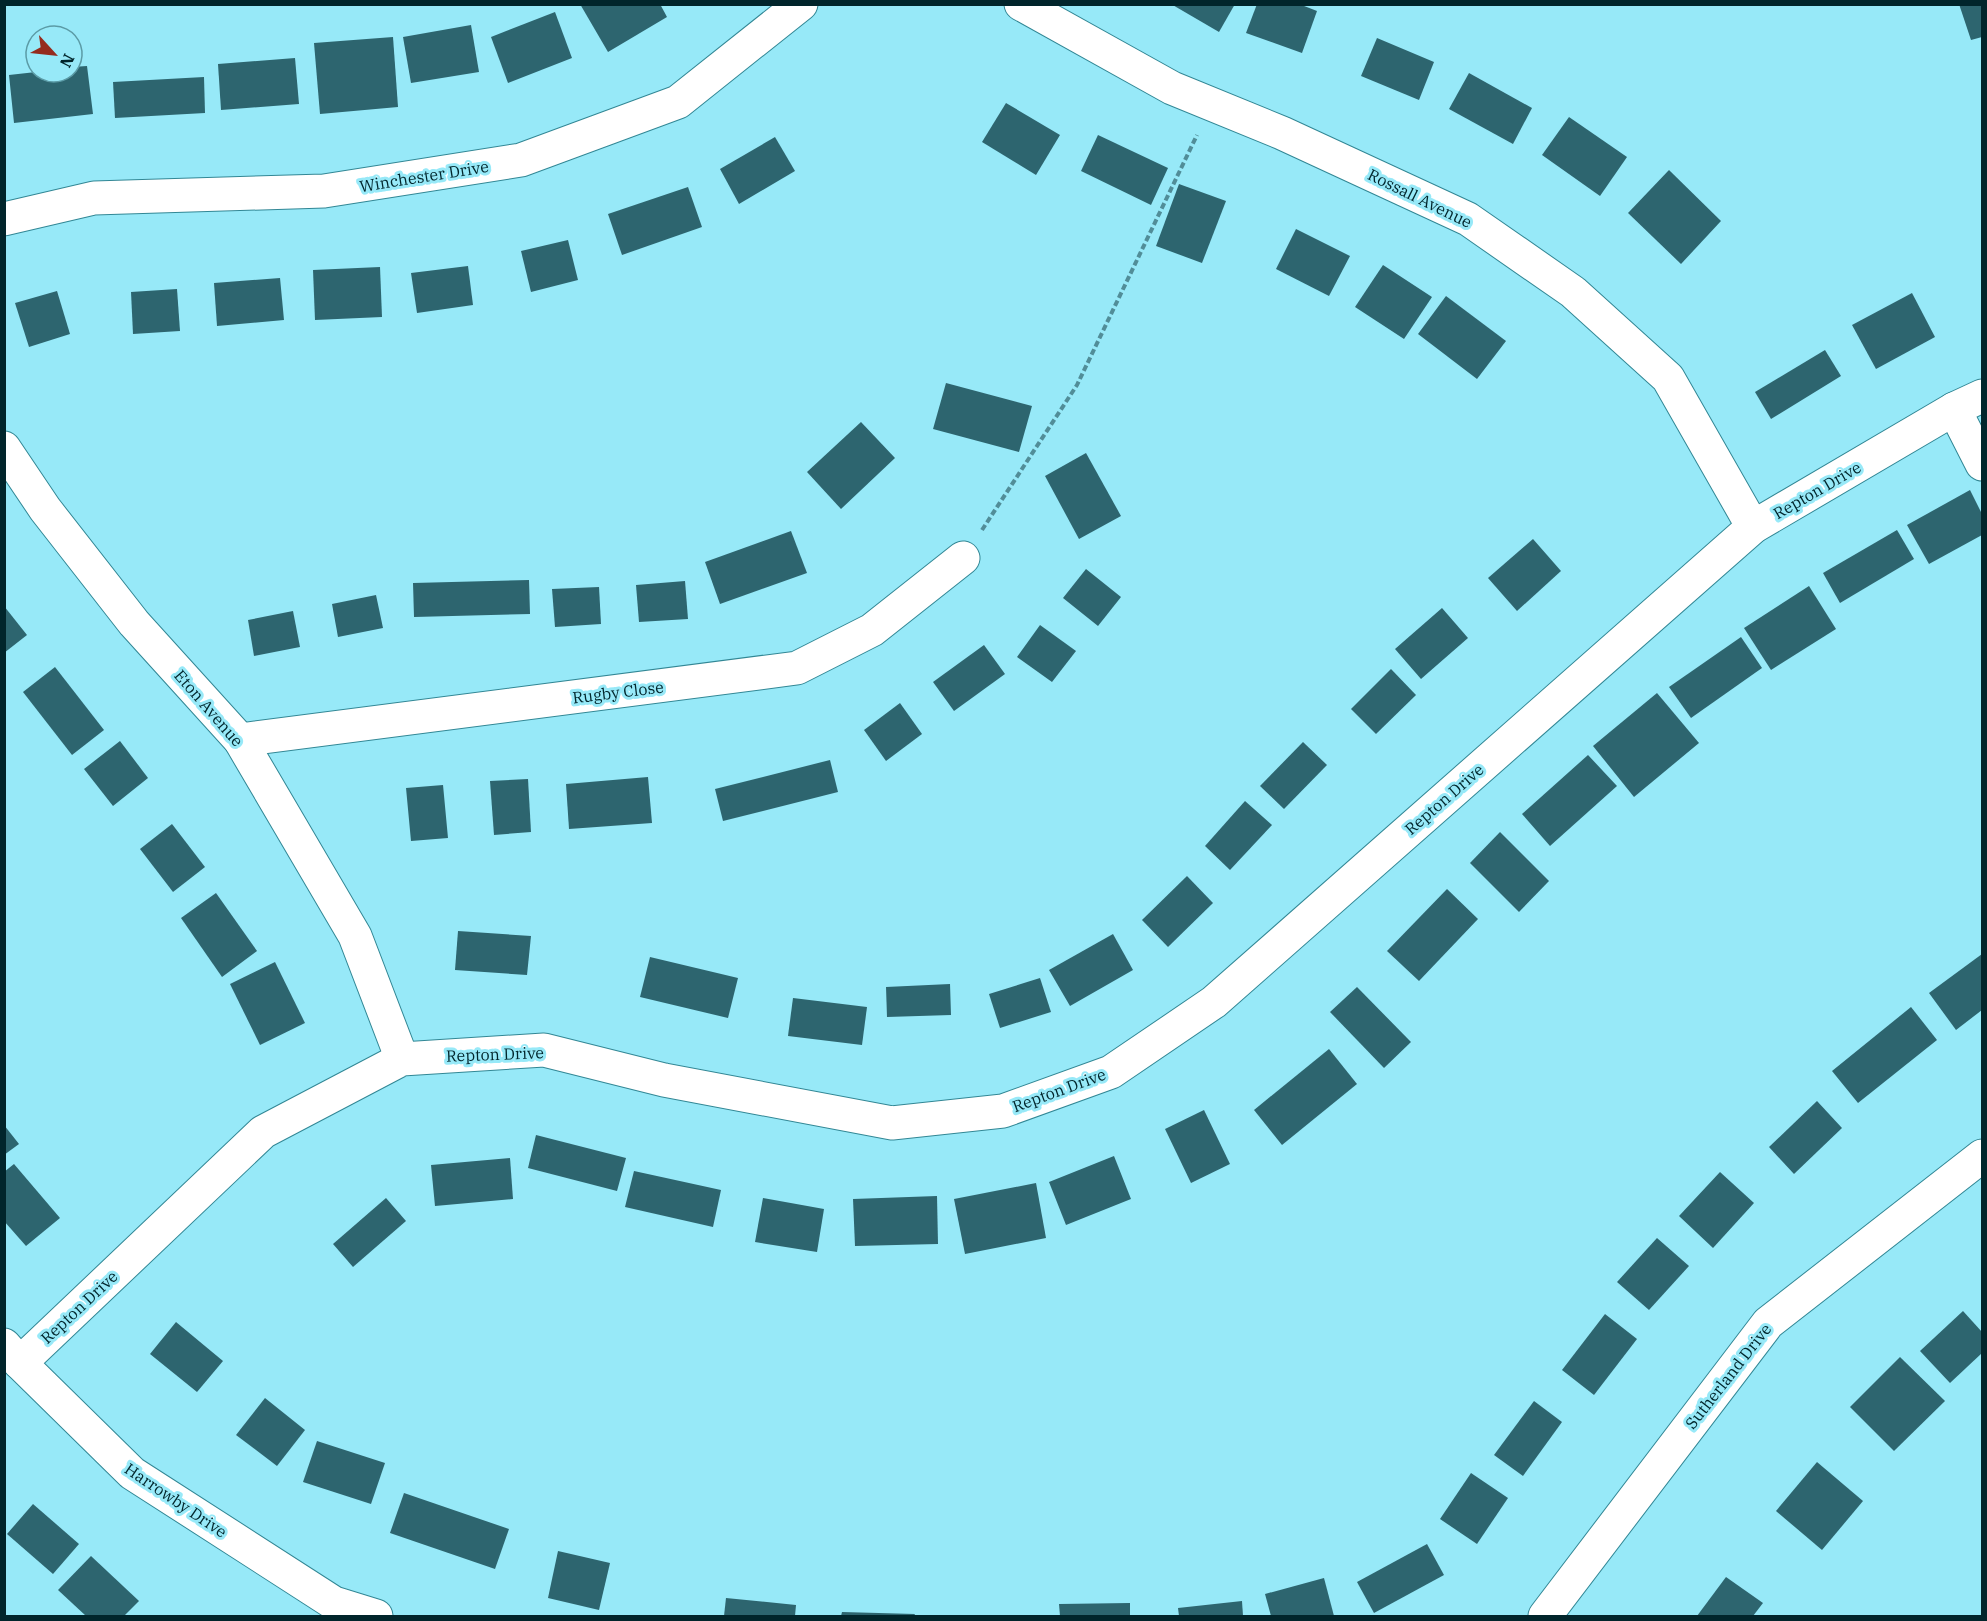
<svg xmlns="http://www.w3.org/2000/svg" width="1987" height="1621" font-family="'IBM Plex Serif',serif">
<rect width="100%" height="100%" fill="#97e9f8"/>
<g fill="#2d656f">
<path d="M580,4H660L667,17L608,52Z"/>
<path d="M1171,4H1235L1219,32Z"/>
<path d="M1257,4H1299L1317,11L1302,53L1246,33Z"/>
<path d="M1959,4H1982V37L1971,40Z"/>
<path d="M555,12L572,58L508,83L491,37Z"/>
<path d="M471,25L479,72L411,83L403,37Z"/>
<path d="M393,37L398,107L320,114L314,43Z"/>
<path d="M1377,38L1434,62L1419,100L1361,76Z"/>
<path d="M295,58L299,104L221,110L218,64Z"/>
<path d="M87,66L93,114L14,123L9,75L36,72H72V67Z"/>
<path d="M1469,73L1532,108L1513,144L1449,109Z"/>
<path d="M204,77L205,113L115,118L113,82Z"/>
<path d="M1006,103L1060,135L1036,175L982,142Z"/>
<path d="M1569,117L1627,157L1600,196L1542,155Z"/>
<path d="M1098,135L1168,168L1151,205L1081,171Z"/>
<path d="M775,137L795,171L739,204L720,169Z"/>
<path d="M1669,170L1721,221L1681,264L1628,213Z"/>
<path d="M1179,184L1226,201L1202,263L1156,246Z"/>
<path d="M688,187L702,227L622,255L608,214Z"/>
<path d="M1296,229L1350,256L1329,296L1276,269Z"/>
<path d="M568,240L578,280L531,292L521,251Z"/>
<path d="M1383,265L1432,297L1404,339L1355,307Z"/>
<path d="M468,266L473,305L417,313L411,273Z"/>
<path d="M380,267L382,317L315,320L313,270Z"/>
<path d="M280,278L284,320L217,326L214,283Z"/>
<path d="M177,289L180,331L133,334L131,292Z"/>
<path d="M57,291L70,334L29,347L15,303Z"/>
<path d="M1912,293L1935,337L1876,369L1852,325Z"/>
<path d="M1446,296L1506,341L1477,379L1418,334Z"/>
<path d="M1825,350L1841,376L1771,419L1755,392Z"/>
<path d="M946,383L1032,406L1019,452L933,429Z"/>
<path d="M861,422L895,458L841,509L807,472Z"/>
<path d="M1086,453L1121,516L1079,539L1045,476Z"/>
<path d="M1970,490L1982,514V535L1929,564L1907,525Z"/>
<path d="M1897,530L1914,559L1840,603L1823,573Z"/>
<path d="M791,531L807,573L720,604L705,562Z"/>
<path d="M1533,539L1561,571L1517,611L1488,578Z"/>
<path d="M1086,569L1121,597L1098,626L1063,598Z"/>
<path d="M529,580L530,614L414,617L413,583Z"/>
<path d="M685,581L688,619L639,622L636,585Z"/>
<path d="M1809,586L1836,629L1771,670L1744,628Z"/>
<path d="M599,587L601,624L555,627L552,589Z"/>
<path d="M376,595L383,628L338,637L332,604Z"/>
<path d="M4,606L27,635L4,653Z"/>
<path d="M1442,608L1468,638L1421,679L1395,649Z"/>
<path d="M293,611L300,647L254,656L248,620Z"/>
<path d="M1040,625L1076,651L1052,682L1017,657Z"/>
<path d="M1741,637L1762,668L1691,718L1669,687Z"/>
<path d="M984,645L1005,674L954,711L933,682Z"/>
<path d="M55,667L104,730L72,755L23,692Z"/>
<path d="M1391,669L1416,695L1376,734L1351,709Z"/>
<path d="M1657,693L1699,743L1634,797L1593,746Z"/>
<path d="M900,703L922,734L886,761L864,730Z"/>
<path d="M120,741L148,778L113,806L84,769Z"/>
<path d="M1303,742L1327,765L1284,809L1260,786Z"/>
<path d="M1588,755L1617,786L1550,846L1522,814Z"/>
<path d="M830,760L838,792L723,821L715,789Z"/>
<path d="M648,777L652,823L569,829L566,784Z"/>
<path d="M528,779L531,832L494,835L490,781Z"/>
<path d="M443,785L448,838L411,841L406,788Z"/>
<path d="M1245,801L1272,825L1230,870L1205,846Z"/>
<path d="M172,824L205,867L173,892L140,849Z"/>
<path d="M1500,832L1549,881L1519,912L1470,863Z"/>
<path d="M1187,876L1213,903L1168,947L1142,920Z"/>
<path d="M1447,889L1478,919L1419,981L1387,951Z"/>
<path d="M216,893L257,951L222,977L181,918Z"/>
<path d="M458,931L531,936L527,975L455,970Z"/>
<path d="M1113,934L1133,970L1070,1006L1049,970Z"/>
<path d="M1982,954V1010L1956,1030L1929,993Z"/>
<path d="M650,957L738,978L728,1018L640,997Z"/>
<path d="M275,962L305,1023L260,1045L230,984Z"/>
<path d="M1040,978L1051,1012L1000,1028L989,994Z"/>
<path d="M950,984L951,1015L887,1017L886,987Z"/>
<path d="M1357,987L1411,1042L1384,1068L1330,1012Z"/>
<path d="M793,998L867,1007L862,1045L788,1036Z"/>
<path d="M1911,1007L1937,1040L1858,1103L1832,1071Z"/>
<path d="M1329,1049L1357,1084L1282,1145L1254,1110Z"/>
<path d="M1817,1101L1842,1128L1794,1174L1769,1147Z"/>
<path d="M1204,1110L1230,1164L1191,1183L1165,1129Z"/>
<path d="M4,1125L19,1144L4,1155Z"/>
<path d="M536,1135L626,1158L617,1191L528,1168Z"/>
<path d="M1114,1156L1131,1199L1066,1225L1049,1182Z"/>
<path d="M510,1158L513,1199L435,1206L431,1165Z"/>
<path d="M14,1164L60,1218L26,1246L4,1221V1172Z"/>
<path d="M634,1171L721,1190L713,1227L625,1207Z"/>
<path d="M1720,1172L1754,1203L1713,1248L1679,1216Z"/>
<path d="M1036,1183L1046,1238L965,1254L954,1199Z"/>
<path d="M937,1196L938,1244L855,1246L853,1199Z"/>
<path d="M386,1198L406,1221L353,1267L333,1244Z"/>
<path d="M763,1198L824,1209L817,1252L755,1242Z"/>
<path d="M1657,1238L1689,1266L1649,1310L1617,1282Z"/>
<path d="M1963,1311L1982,1332V1353L1950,1383L1920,1351Z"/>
<path d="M1605,1314L1637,1339L1594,1395L1562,1370Z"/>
<path d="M176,1322L223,1361L197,1392L150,1354Z"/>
<path d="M1900,1357L1945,1401L1894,1451L1850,1407Z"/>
<path d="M265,1398L305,1430L277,1466L236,1435Z"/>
<path d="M1534,1401L1562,1422L1523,1476L1494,1455Z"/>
<path d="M317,1441L385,1463L371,1504L303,1482Z"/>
<path d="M1817,1462L1863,1501L1822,1550L1776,1511Z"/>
<path d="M1471,1473L1508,1498L1477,1544L1440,1519Z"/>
<path d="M404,1493L509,1529L495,1569L390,1533Z"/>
<path d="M33,1504L79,1544L53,1574L7,1534Z"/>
<path d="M1427,1544L1444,1575L1374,1613L1357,1582Z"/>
<path d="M558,1551L610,1563L599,1610L548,1598Z"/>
<path d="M91,1556L139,1601L124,1616H86L58,1590Z"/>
<path d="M1726,1577L1763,1603L1753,1616H1697Z"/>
<path d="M1324,1578L1334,1616H1271L1265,1594Z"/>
<path d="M726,1598L796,1605L795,1616H724Z"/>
<path d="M1242,1601L1243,1616H1179L1178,1608Z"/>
<path d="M1130,1603V1616H1060L1059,1604Z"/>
<path d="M842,1612L915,1614L914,1616H841Z"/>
</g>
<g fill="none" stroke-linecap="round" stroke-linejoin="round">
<g stroke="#328795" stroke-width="35">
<g id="minor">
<path d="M1021,4L1172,88L1282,133L1468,219L1573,292L1668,378L1753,527"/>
<path d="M4,219L94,198L324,191L521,160L678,102L801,4"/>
<path d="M1954,409L1982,464"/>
<path d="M4,448L45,509L134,623L240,740L355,936L402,1059"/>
<path d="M240,740L797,668L872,630L963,558"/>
<path d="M4,1345L20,1363L132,1473L334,1603L376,1616"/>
<path d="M20,1363L263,1132L402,1059L544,1050L664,1080L892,1123L1003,1111L1111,1072L1214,1002L1753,527L1954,409L1982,396"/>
<path d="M1545,1616L1768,1323L1982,1156"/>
</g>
</g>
<path stroke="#518d98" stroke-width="4" stroke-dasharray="6 3" stroke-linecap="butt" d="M982,530L1077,385L1197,135"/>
<use href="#minor" stroke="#fff" stroke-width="33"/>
</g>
<g text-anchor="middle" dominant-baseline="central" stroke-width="6" stroke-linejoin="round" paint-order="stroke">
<g font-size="16" fill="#01252b" stroke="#97e9f8">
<text transform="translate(424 176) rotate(-9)">Winchester Drive</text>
<text transform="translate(1420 198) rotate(26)">Rossall Avenue</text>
<text transform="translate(1817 490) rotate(-30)">Repton Drive</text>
<text transform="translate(618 692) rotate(-7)">Rugby Close</text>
<text transform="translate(209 708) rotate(49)">Eton Avenue</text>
<text transform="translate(1444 799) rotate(-41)">Repton Drive</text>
<text transform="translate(495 1054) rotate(-2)">Repton Drive</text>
<text transform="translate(1059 1090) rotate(-20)">Repton Drive</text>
<text transform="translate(79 1307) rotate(-43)">Repton Drive</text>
<text transform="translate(1728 1376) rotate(-52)">Sutherland Drive</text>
<text transform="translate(176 1500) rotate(34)">Harrowby Drive</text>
</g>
</g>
<rect width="1987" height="1621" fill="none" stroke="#01252b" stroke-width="12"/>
<g transform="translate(54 54) rotate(117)"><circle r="28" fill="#97e9f8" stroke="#5b9ba6" stroke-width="1.5"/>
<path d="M0-4.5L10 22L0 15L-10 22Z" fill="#952b1d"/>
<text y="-9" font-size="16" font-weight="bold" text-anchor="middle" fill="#01252b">N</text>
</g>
</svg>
